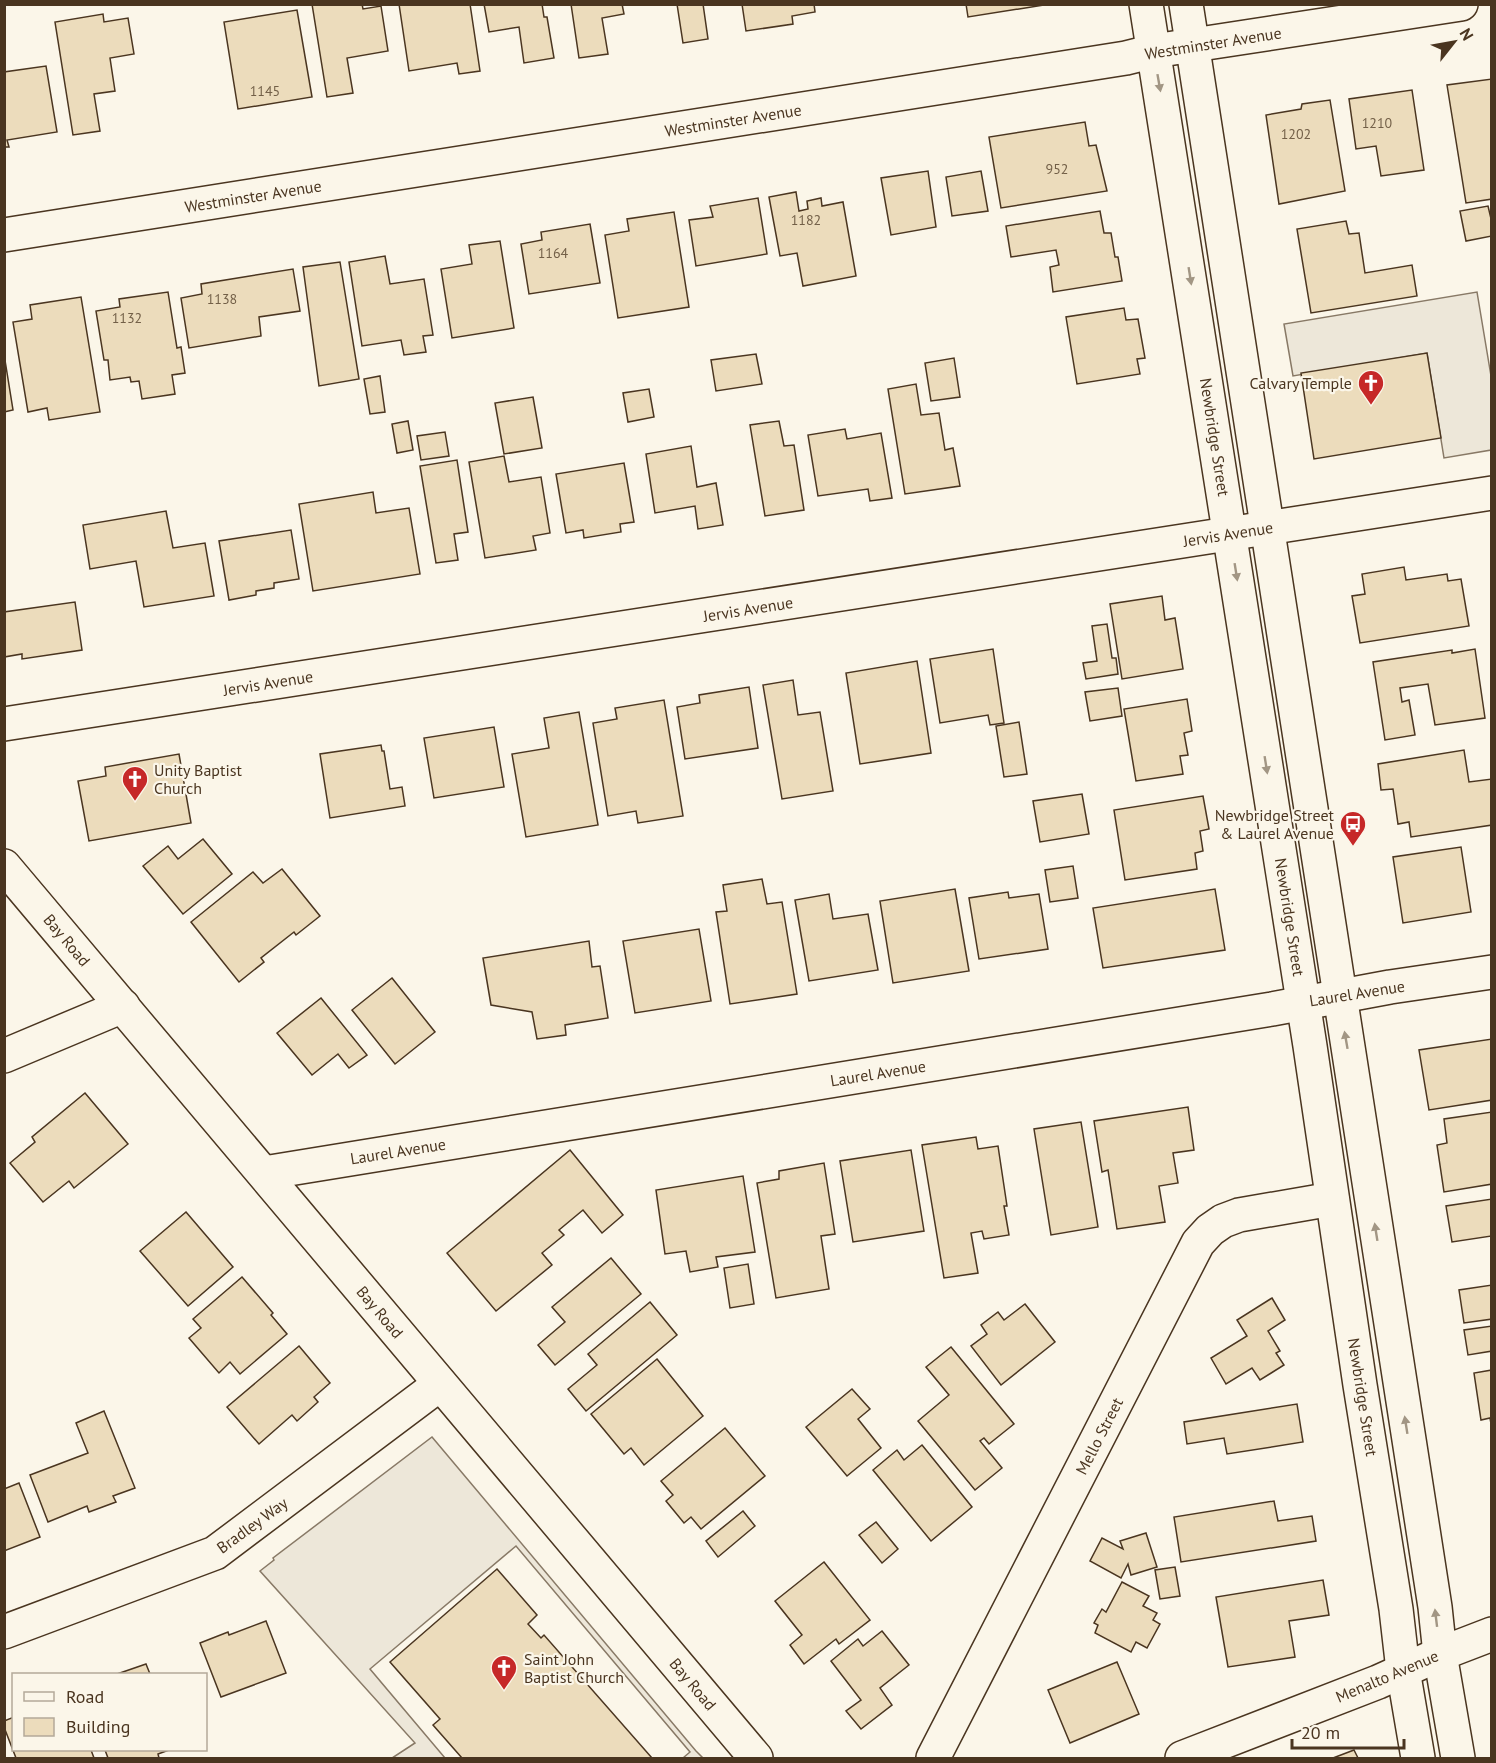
<svg xmlns="http://www.w3.org/2000/svg" width="1496" height="1763" font-family="'PT Sans',sans-serif">
<rect width="100%" height="100%" fill="#fbf6e9"/>
<g fill="#ede7d9" stroke="#887966" stroke-width="1.5">
<path d="M1477,292L1491,376V450L1444,458L1427,353L1293,376L1284,324Z"/>
<path d="M432,1437L696,1751L703,1758H683L690,1752L516,1546L370,1669L445,1758H392L415,1743L260,1571L274,1560L273,1558Z"/>
</g>
<g fill="#ecdcbc" stroke="#4a3520" stroke-width="1.5">
<path d="M312,4H362L363,9L381,6L388,51L347,58L353,93L327,97Z"/>
<path d="M399,4H470L480,71L459,74L457,63L409,71Z"/>
<path d="M484,4H542L544,17H547L554,58L524,63L519,27L489,32Z"/>
<path d="M571,4H622L624,14L602,18L608,54L579,58Z"/>
<path d="M677,4H703L708,39L683,43Z"/>
<path d="M742,4H814L815,12L792,16L793,24L746,31Z"/>
<path d="M966,4H1050L968,17Z"/>
<path d="M297,10L312,97L238,109L224,22Z"/>
<path d="M103,14L104,22L128,18L134,54L110,58L115,91L94,94L100,131L73,135L55,22Z"/>
<path d="M46,66L57,132L7,140L9,147H4V72Z"/>
<path d="M1492,79V199L1466,203L1447,85Z"/>
<path d="M1412,90L1424,170L1381,176L1376,146L1356,149L1349,99Z"/>
<path d="M1330,100L1345,191L1279,204L1266,115L1301,109L1302,104Z"/>
<path d="M1085,122L1089,146L1096,145L1107,191L1001,208L989,137Z"/>
<path d="M928,171L936,227L891,235L881,178Z"/>
<path d="M981,171L988,211L952,216L946,177Z"/>
<path d="M796,192L799,211L808,209L807,201L821,198L822,206L843,202L856,276L803,286L797,253L780,256L769,197Z"/>
<path d="M758,198L767,254L696,266L689,220L713,217L710,206Z"/>
<path d="M1488,206L1492,223V236L1466,241L1460,211Z"/>
<path d="M1100,211L1104,233H1111L1115,257H1118L1122,281L1053,292L1050,267L1059,265L1056,250L1011,257L1006,226Z"/>
<path d="M674,212L689,307L618,318L605,235L629,231L627,219Z"/>
<path d="M1346,221L1349,234L1359,233L1365,273L1412,265L1417,296L1311,313L1297,229Z"/>
<path d="M590,224L600,283L529,294L521,244L542,240L541,232Z"/>
<path d="M500,241L514,328L452,338L441,269L472,264L469,245Z"/>
<path d="M385,256L390,284L424,279L433,335L423,336L426,352L404,355L401,340L362,346L349,262Z"/>
<path d="M340,262L359,379L319,386L303,267Z"/>
<path d="M293,269L300,311L259,317L261,336L189,348L181,298L202,294L201,284Z"/>
<path d="M168,292L177,348L181,347L185,373L172,375L175,394L142,399L139,381L131,382L130,377L110,380L108,360H104L96,311L120,307L119,299Z"/>
<path d="M81,297L100,412L49,420L47,408L28,412L13,322L32,319L30,305Z"/>
<path d="M1124,308L1126,320L1138,319L1145,358L1137,359L1140,374L1077,384L1066,317Z"/>
<path d="M1427,353L1441,438L1314,459L1301,373Z"/>
<path d="M4,354L13,410L4,412Z"/>
<path d="M756,354L762,384L716,391L711,360Z"/>
<path d="M954,358L960,397L931,401L925,363Z"/>
<path d="M380,376L385,412L370,414L364,379Z"/>
<path d="M916,384L921,415L939,413L945,450L953,448L960,486L905,494L888,389Z"/>
<path d="M649,389L654,417L628,422L623,393Z"/>
<path d="M533,397L542,448L504,454L495,403Z"/>
<path d="M408,421L413,450L397,453L392,424Z"/>
<path d="M779,421L784,446L794,445L804,510L765,516L750,425Z"/>
<path d="M845,429L847,439L881,433L892,498L870,501L868,489L818,496L808,435Z"/>
<path d="M445,432L449,456L421,460L417,436Z"/>
<path d="M691,446L697,487L716,483L723,525L698,529L695,506L655,513L646,454Z"/>
<path d="M504,456L509,482L541,477L550,533L533,536L536,550L485,558L469,462Z"/>
<path d="M457,460L468,532L454,534L458,560L436,563L420,466Z"/>
<path d="M624,463L634,522L620,524L621,532L584,538L583,530L566,533L556,474Z"/>
<path d="M373,492L376,513L409,508L420,574L313,591L299,504Z"/>
<path d="M166,511L173,548L205,543L214,596L144,607L136,561L90,569L83,525Z"/>
<path d="M291,530L299,579L274,583V588L256,591V595L229,600L219,541Z"/>
<path d="M1404,567L1406,580L1447,574L1448,581L1461,579L1469,626L1360,643L1352,596L1365,594L1362,574Z"/>
<path d="M1162,596L1165,620L1175,618L1183,669L1122,679L1110,604Z"/>
<path d="M75,602L82,650L22,659V654L4,657V612Z"/>
<path d="M1107,624L1112,658H1116L1118,674L1086,679L1083,663L1097,661L1092,626Z"/>
<path d="M993,649L1004,723L990,725L988,715L940,723L930,659Z"/>
<path d="M1475,649L1485,718L1435,725L1428,684L1400,688L1402,702L1409,700L1415,735L1385,740L1373,662L1452,650V653Z"/>
<path d="M917,661L931,753L860,764L846,673Z"/>
<path d="M793,680L798,715L820,712L833,791L782,799L763,685Z"/>
<path d="M749,687L758,748L685,759L677,707L700,703L699,695Z"/>
<path d="M1118,688L1122,716L1090,721L1085,692Z"/>
<path d="M1187,699L1192,731L1184,733L1188,755L1180,756L1183,774L1136,781L1124,709Z"/>
<path d="M664,700L683,816L638,823L636,811L608,816L593,723L617,719L615,708Z"/>
<path d="M579,712L598,825L526,837L512,754L549,748L544,718Z"/>
<path d="M1019,722L1027,774L1004,777L996,726Z"/>
<path d="M494,727L504,787L434,798L424,738Z"/>
<path d="M381,745L382,751H384L390,789L402,787L405,806L330,818L320,754Z"/>
<path d="M1464,750L1469,782L1492,779V825L1411,837L1409,822L1398,824L1393,789L1381,790L1378,764Z"/>
<path d="M179,754L191,823L89,841L78,781L106,776L105,767Z"/>
<path d="M1082,794L1089,834L1040,842L1033,801Z"/>
<path d="M1203,796L1209,829L1200,831L1203,851L1195,853L1197,869L1125,880L1114,810Z"/>
<path d="M203,839L232,874L183,914L143,866L168,846L178,859Z"/>
<path d="M1461,847L1471,912L1403,923L1393,857Z"/>
<path d="M1073,866L1078,898L1050,902L1045,870Z"/>
<path d="M282,869L320,916L296,935L294,932L261,958L264,962L239,982L191,922L253,872L263,883Z"/>
<path d="M762,879L767,904L782,902L797,994L730,1004L716,912L727,911L723,885Z"/>
<path d="M955,889L969,971L893,983L880,901Z"/>
<path d="M1215,889L1225,950L1103,968L1093,908Z"/>
<path d="M1008,892L1009,898L1039,894L1048,949L979,959L969,898Z"/>
<path d="M829,894L833,919L868,914L878,970L809,981L795,900Z"/>
<path d="M699,929L711,1001L635,1013L623,941Z"/>
<path d="M589,941L592,967L600,966L608,1018L565,1025L566,1035L537,1039L532,1012L491,1005L483,958Z"/>
<path d="M392,978L435,1032L395,1064L352,1010Z"/>
<path d="M321,998L367,1055L349,1068L338,1054L312,1075L277,1033Z"/>
<path d="M1492,1039V1100L1429,1110L1419,1050Z"/>
<path d="M85,1093L128,1144L74,1188L69,1181L43,1202L10,1163L35,1142L32,1137Z"/>
<path d="M1188,1107L1194,1150L1173,1153L1178,1183L1159,1186L1165,1222L1117,1229L1108,1170L1102,1172L1094,1121Z"/>
<path d="M1492,1112V1184L1444,1192L1437,1145L1447,1143L1444,1119Z"/>
<path d="M1081,1122L1098,1227L1051,1235L1034,1129Z"/>
<path d="M976,1137L978,1149L998,1146L1007,1206H1004L1009,1235L984,1239L982,1231L971,1233L978,1273L944,1278L922,1145Z"/>
<path d="M570,1150L623,1215L602,1233L583,1210L559,1230L564,1235L542,1253L552,1265L496,1311L447,1253Z"/>
<path d="M911,1150L924,1231L853,1242L840,1161Z"/>
<path d="M824,1163L835,1234L821,1236L829,1289L776,1298L757,1183L779,1179V1171Z"/>
<path d="M743,1176L755,1252L716,1257L718,1267L690,1272L686,1251L665,1254L656,1190Z"/>
<path d="M1492,1199V1242L1491,1236L1452,1242L1446,1206Z"/>
<path d="M186,1212L233,1267L188,1306L140,1251Z"/>
<path d="M611,1258L641,1294L555,1365L538,1345L565,1322L552,1307Z"/>
<path d="M748,1264L754,1304L730,1308L724,1268Z"/>
<path d="M242,1277L273,1313L271,1315L287,1334L240,1374L230,1362L219,1373L189,1338L201,1328L193,1319Z"/>
<path d="M1492,1285V1319L1464,1323L1459,1290Z"/>
<path d="M1272,1298L1285,1320L1268,1331L1280,1351L1276,1353L1284,1365L1260,1380L1252,1368L1226,1384L1211,1358L1247,1336L1237,1320Z"/>
<path d="M650,1302L677,1335L586,1411L568,1389L597,1365L588,1354Z"/>
<path d="M1025,1304L1055,1342L1001,1385L971,1346L987,1334L981,1325L998,1312L1004,1320Z"/>
<path d="M1492,1326V1351L1468,1355L1464,1330Z"/>
<path d="M299,1346L330,1383L314,1397L318,1402L297,1421L292,1415L259,1444L227,1407Z"/>
<path d="M951,1347L1014,1424L989,1444L984,1438L980,1441L1002,1468L975,1490L918,1421L949,1395L926,1367Z"/>
<path d="M657,1359L703,1416L644,1465L631,1448L624,1454L591,1414Z"/>
<path d="M1492,1370V1429L1490,1418L1481,1420L1474,1373Z"/>
<path d="M852,1389L870,1409L858,1419L881,1448L847,1476L806,1427Z"/>
<path d="M1297,1404L1303,1442L1227,1454L1224,1438L1187,1444L1184,1422Z"/>
<path d="M104,1411L135,1488L113,1496L116,1502L89,1512L87,1506L48,1522L30,1475L88,1453L76,1423Z"/>
<path d="M725,1428L765,1476L701,1529L691,1517L684,1523L666,1501L673,1495L661,1481Z"/>
<path d="M922,1445L972,1507L931,1541L873,1470L897,1450L904,1460Z"/>
<path d="M19,1483L40,1537L4,1551V1489Z"/>
<path d="M1274,1501L1278,1521L1312,1516L1316,1541L1181,1562L1174,1517Z"/>
<path d="M743,1511L755,1526L718,1557L706,1541Z"/>
<path d="M876,1522L898,1549L882,1563L859,1535Z"/>
<path d="M1146,1533L1157,1567L1131,1575L1128,1564L1121,1578L1090,1561L1102,1538L1123,1549L1120,1541Z"/>
<path d="M824,1562L870,1620L839,1644L836,1639L804,1664L790,1645L802,1635L775,1601Z"/>
<path d="M1175,1567L1180,1596L1160,1599L1155,1570Z"/>
<path d="M497,1569L537,1615L528,1624L541,1638L544,1635L652,1758H462L433,1725L440,1719L390,1662Z"/>
<path d="M1323,1580L1329,1615L1289,1621L1295,1657L1228,1667L1216,1597Z"/>
<path d="M1122,1582L1149,1596L1143,1606L1157,1613L1153,1620L1160,1624L1147,1648L1136,1642L1131,1652L1095,1633L1098,1625L1094,1623L1102,1609L1106,1612Z"/>
<path d="M266,1621L286,1673L221,1697L200,1643L228,1632L229,1635Z"/>
<path d="M882,1631L909,1665L880,1688L892,1705L861,1729L846,1711L861,1700L831,1661L858,1639L863,1646Z"/>
<path d="M1117,1662L1139,1714L1070,1743L1048,1690Z"/>
<path d="M146,1664L150,1674H117Z"/>
<path d="M14,1717V1750H91L94,1758H16L4,1727V1721Z"/>
<path d="M105,1750H169L158,1754L159,1758H108Z"/>
<path d="M1354,1750L1358,1758H1333Z"/>
</g>
<g fill="none" stroke-linecap="round" stroke-linejoin="round">
<g stroke="#4a3520" stroke-width="36">
<g id="minor">
<path d="M4,235L1126,58L1154,51L1461,4"/>
<path d="M4,724L1492,493"/>
<path d="M4,866L756,1758"/>
<path d="M4,1056L123,1006"/>
<path d="M264,1173L1272,1009L1390,987L1492,972"/>
<path d="M4,1632L215,1553L440,1384"/>
<path d="M933,1758L1198,1243L1210,1230L1223,1221L1239,1215L1332,1199"/>
<path d="M1182,1758L1378,1682L1440,1654L1492,1634"/>
</g>
</g>
<g stroke="#4a3520" stroke-width="36">
<g id="major">
<path d="M1146,4L1310,1046L1360,1385L1396,1609L1403,1670L1418,1758"/>
<path d="M1186,4L1435,1607L1440,1654L1458,1758"/>
</g>
</g>
<use href="#minor" stroke="#fbf6e9" stroke-width="33"/>
<use href="#major" stroke="#fbf6e9" stroke-width="33"/>
</g>
<defs><path id="oneway-solid" d="M-6-.8H1V-3.2L6.5 0L1 3.2V.8H-6Z" transform="scale(1.5)"/></defs>
<g fill="#a29684">
<use href="#oneway-solid" transform="translate(1159 83) rotate(80)"/>
<use href="#oneway-solid" transform="translate(1190 276) rotate(81)"/>
<use href="#oneway-solid" transform="translate(1236 572) rotate(81)"/>
<use href="#oneway-solid" transform="translate(1266 765) rotate(81)"/>
<use href="#oneway-solid" transform="translate(1346 1040) rotate(-100)"/>
<use href="#oneway-solid" transform="translate(1376 1232) rotate(-99)"/>
<use href="#oneway-solid" transform="translate(1406 1425) rotate(-99)"/>
<use href="#oneway-solid" transform="translate(1436 1618) rotate(-97)"/>
</g>
<defs>
<g id="church-pin" transform="scale(1.35)"><path d="M0 17L-7.5 6A9.5 9.5 0 1 1 7.5 6Z" fill="#c62828" stroke="#fbf6e9"/><path d="M-1.2-6h2.4v3.5h3.3v2.4h-3.3V6h-2.4V-.1h-3.3v-2.4h3.3Z" fill="#fff"/></g>
<g id="bus-pin" transform="scale(1.35)"><path d="M0 17L-7.5 6A9.5 9.5 0 1 1 7.5 6Z" fill="#c62828" stroke="#fbf6e9"/><path d="M-5-6H5V4H4V6H2V4H-2V6H-4V4H-5ZM-3.5-4V0h7V-4ZM-3.5 1.2v1.5H-2V1.2ZM2 1.2v1.5H3.5V1.2Z" fill="#fff"/></g>
</defs>
<g fill-rule="evenodd">
<use href="#church-pin" x="1371" y="383"/>
<use href="#church-pin" x="135" y="779"/>
<use href="#bus-pin" x="1353" y="824"/>
<use href="#church-pin" x="504" y="1668"/>
</g>
<g text-anchor="middle" dominant-baseline="central" stroke-width="4.5" stroke-linejoin="round" paint-order="stroke">
<g font-size="14" fill="#725f47">
<text x="265" y="91">1145</text>
<text x="1377" y="123">1210</text>
<text x="1296" y="134">1202</text>
<text x="1057" y="169">952</text>
<text x="806" y="220">1182</text>
<text x="553" y="253">1164</text>
<text x="222" y="299">1138</text>
<text x="127" y="318">1132</text>
</g>
<g font-size="16" fill="#4a3520" stroke="#fbf6e9">
<text transform="translate(1213 43) rotate(-9)">Westminster Avenue</text>
<text transform="translate(733 120) rotate(-9)">Westminster Avenue</text>
<text transform="translate(253 196) rotate(-9)">Westminster Avenue</text>
<text transform="translate(1215 437) rotate(81)">Newbridge Street</text>
<text transform="translate(1228 534) rotate(-9)">Jervis Avenue</text>
<text transform="translate(748 609) rotate(-9)">Jervis Avenue</text>
<text transform="translate(268 683) rotate(-9)">Jervis Avenue</text>
<text transform="translate(1290 917) rotate(81)">Newbridge Street</text>
<text transform="translate(67 940) rotate(50)">Bay Road</text>
<text transform="translate(1357 993) rotate(-9)">Laurel Avenue</text>
<text transform="translate(878 1073) rotate(-9)">Laurel Avenue</text>
<text transform="translate(398 1151) rotate(-9)">Laurel Avenue</text>
<text transform="translate(380 1312) rotate(50)">Bay Road</text>
<text transform="translate(1363 1397) rotate(81)">Newbridge Street</text>
<text transform="translate(1099 1436) rotate(-63)">Mello Street</text>
<text transform="translate(252 1525) rotate(-36)">Bradley Way</text>
<text transform="translate(1387 1676) rotate(-23)">Menalto Avenue</text>
<text transform="translate(693 1684) rotate(50)">Bay Road</text>
</g>
<g font-size="16" fill="#4a3520" stroke="#fbf6e9" text-anchor="end">
<text x="1352" y="383">Calvary Temple</text>
<text x="154" y="770" text-anchor="start">Unity Baptist<tspan x="154" dy="18">Church</tspan></text>
<text x="1334" y="815">Newbridge Street<tspan x="1334" dy="18">&amp; Laurel Avenue</tspan></text>
<text x="524" y="1659" text-anchor="start">Saint John<tspan x="524" dy="18">Baptist Church</tspan></text>
</g>
</g>
<rect width="1496" height="1763" fill="none" stroke="#4a3520" stroke-width="12"/>
<rect x="12" y="1673" width="195" height="78" fill="#fbf6e9" stroke="#b4a999" stroke-width="1.5"/>
<rect x="24" y="1692" width="30" height="9" fill="#fbf6e9" stroke="#b4a999" stroke-width="1.5"/>
<text x="66" y="1703" font-size="18" fill="#4a3520">Road</text>
<rect x="24" y="1718" width="30" height="18" fill="#ecdcbc" stroke="#b4a999" stroke-width="1.5"/>
<text x="66" y="1733" font-size="18" fill="#4a3520">Building</text>
<g transform="translate(1454 42) rotate(59)" stroke="#fbf6e9" stroke-width="4.5" paint-order="stroke">
<path d="M0-4.5L10 22L0 15L-10 22Z" fill="#4a3520"/>
<text y="-9" font-size="16" font-weight="bold" text-anchor="middle" fill="#4a3520">N</text>
</g>
<path d="M1292 1739v9h112v-9" fill="none" stroke="#4a3520" stroke-width="3"/>
<text x="1301" y="1739" font-size="18" fill="#4a3520" stroke="#fbf6e9" stroke-width="4.5" paint-order="stroke">20 m</text>
</svg>
